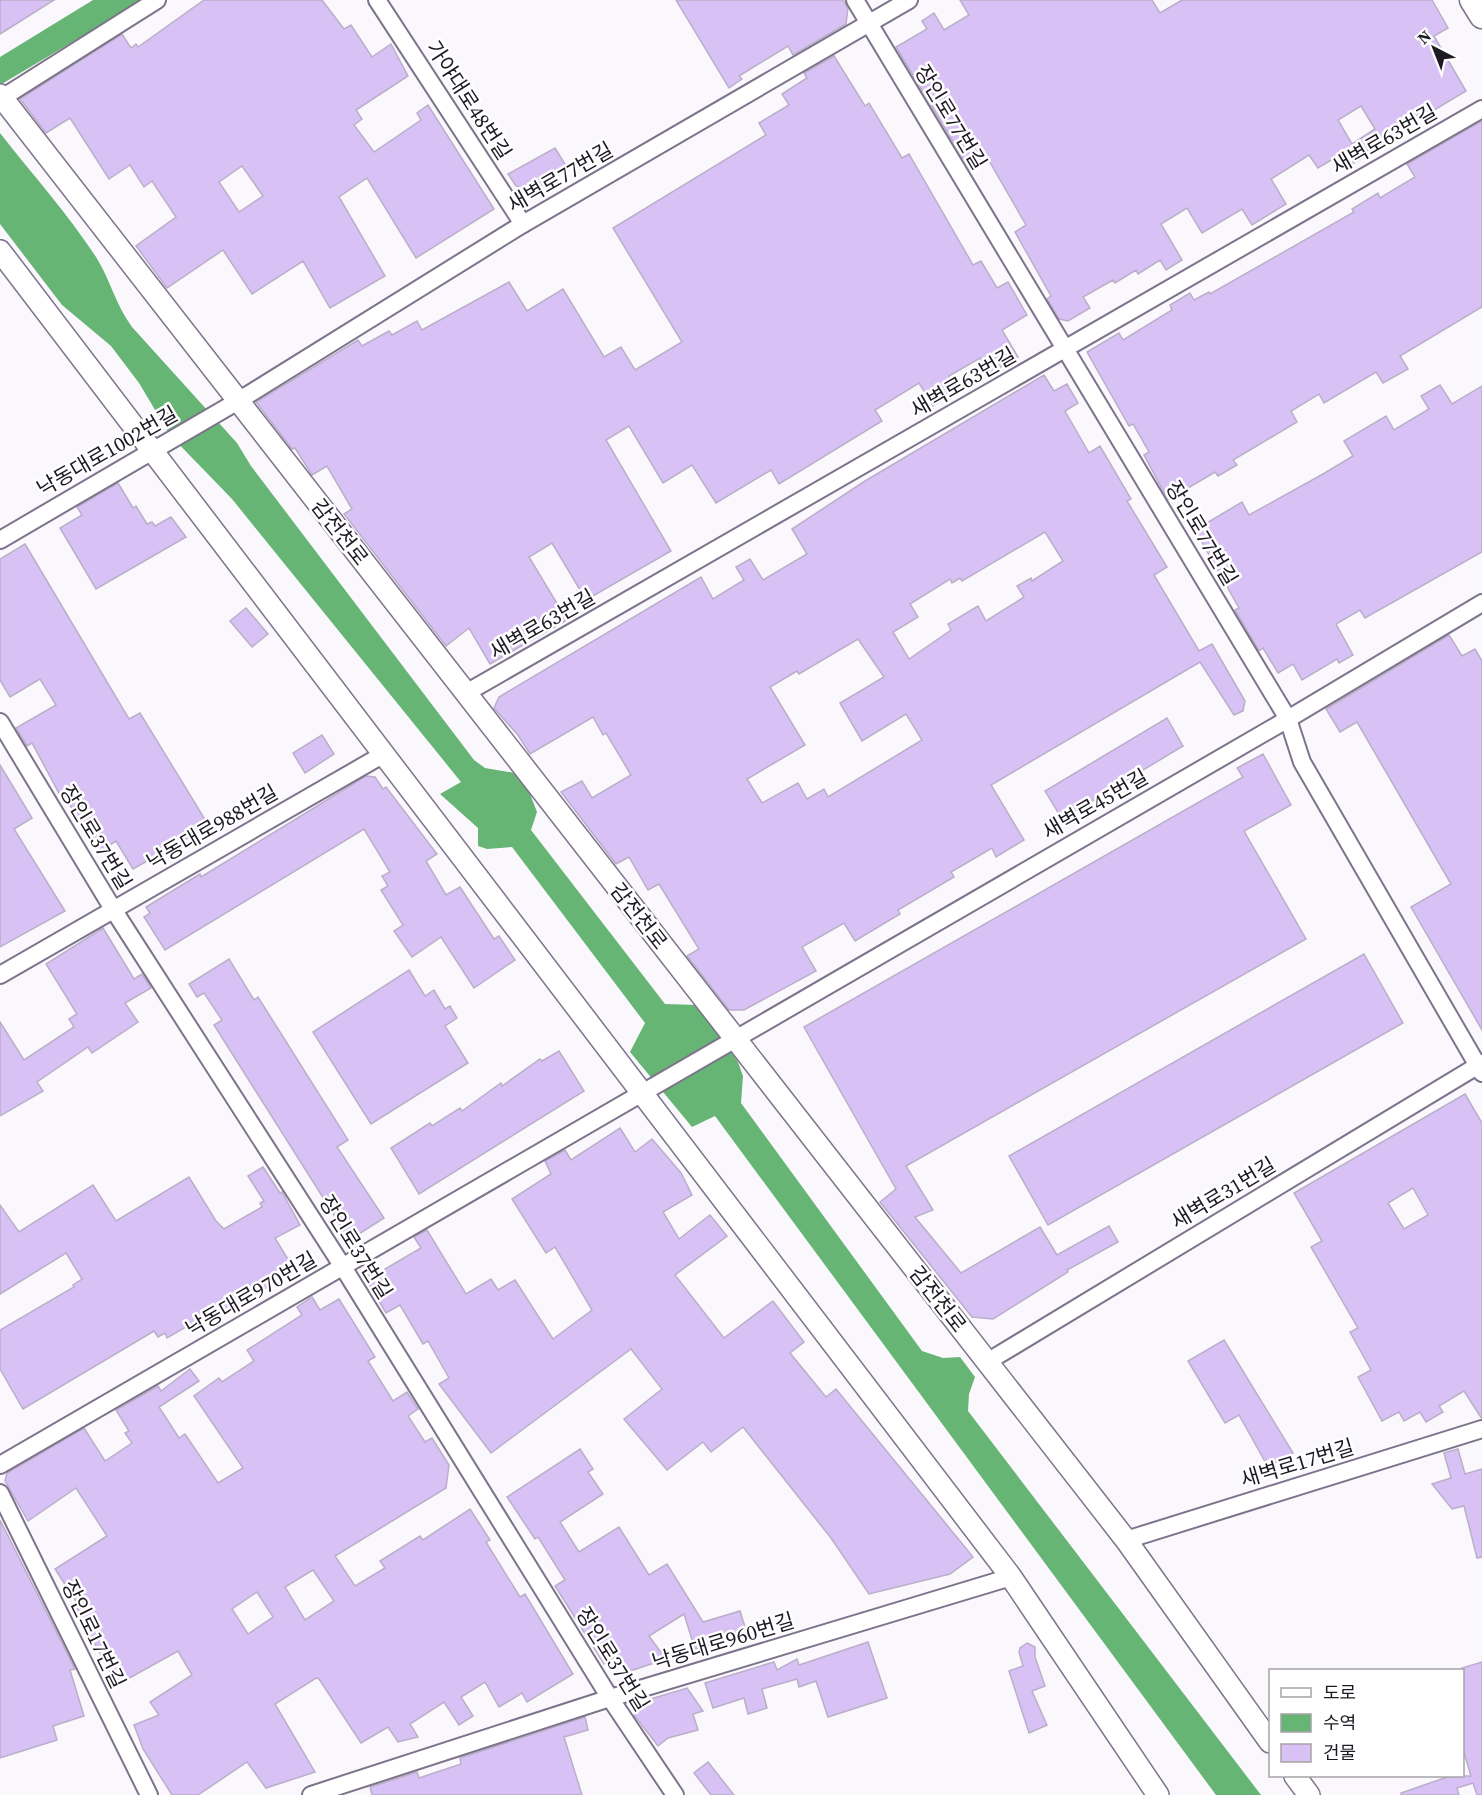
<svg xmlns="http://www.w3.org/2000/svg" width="1482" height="1795" font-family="'Source Serif 4','Noto Sans KR',serif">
<rect width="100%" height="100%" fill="#faf8fd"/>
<g fill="#66b574">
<path d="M93,0H143L0,85V57Z"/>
<path d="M0,133C32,174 68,214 96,257C111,281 115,304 132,327L237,443L251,466L474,760L485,768L515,773L525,781L537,812L531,830L665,1004L698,1005L738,1062L743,1076L741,1103L922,1351L943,1358L960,1357L975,1377L969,1394L968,1411L1261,1795H1216L715,1116L692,1127L630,1052L645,1023L512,847L487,849L478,846V828L440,794L461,782L232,499L170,435L139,383L111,346L62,305L0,224Z"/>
</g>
<g fill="#d8c1f4" stroke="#baafc9" stroke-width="1.5" fill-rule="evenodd">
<path d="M0,0H54L0,34Z"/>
<path d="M204,0H322L344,29L351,25L372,57L391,44L408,76L356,110L362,119L354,125L374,152L421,120L417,113L428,105L494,209L416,258L367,178L339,197L385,276L330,308L303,261L252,294L223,250L167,288L136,246L176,217L152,181L144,187L130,165L109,179L70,118L46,133L20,99L122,34L131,48L136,44L138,47ZM242,166L263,196L239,212L219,182Z"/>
<path d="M676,0H843L848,8L846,24L793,55L788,46L739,76L742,79L729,88Z"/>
<path d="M960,0H1152L1160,13L1182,0H1432L1448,28L1434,36L1466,91L1359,155L1361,159L1345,168L1338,156L1318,168L1309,155L1271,179L1286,204L1252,225L1242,209L1202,233L1187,208L1161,224L1182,260L1166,270L1160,260L1138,274L1136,270L1115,283L1113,280L1083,297L1090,308L1068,321L1059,319L1047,299L1051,296L1015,232L1026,225L988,159L970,170L896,47L927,29L922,21L934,13L944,30L969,15ZM1361,106L1375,129L1352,144L1338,120Z"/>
<path d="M834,56L865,106L869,103L902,158L909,154L973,265L981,261L997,288L1008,282L1027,315L1002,330L1018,357L989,374L980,358L949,376L958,391L933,406L919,383L875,410L882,421L779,484L771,470L716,503L692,465L663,483L629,426L606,440L671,551L586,600L552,543L529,557L567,620L490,664L469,628L446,646L344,514L352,509L327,466L312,475L295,448L292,449L256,402L358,340L362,346L389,331L392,335L417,321L422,330L509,282L527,311L563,289L604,357L621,347L635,370L682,342L613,228L766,135L759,123L789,105L782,94L807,78L804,73Z"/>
<path d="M1482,121V307L1400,356L1408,369L1383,383L1376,372L1324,403L1319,394L1291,411L1297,422L1233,460L1237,465L1218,476L1215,472L1168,500L1144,455L1149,452L1133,424L1129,426L1087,352L1119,333L1123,340L1172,310L1170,305L1190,293L1194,300L1209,292L1210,294L1354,212L1352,209L1378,193L1380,198L1415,177L1407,164Z"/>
<path d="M555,148L568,169L531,192L516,186L508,174Z"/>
<path d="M1044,375L1054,391L1067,384L1078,403L1065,411L1089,453L1100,446L1131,499L1127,501L1167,567L1154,575L1199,651L1212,644L1245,701L1243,711L1234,715L1200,662L991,785L1024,840L996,857L992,848L951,872L954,877L898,910L900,914L855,941L844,923L802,947L816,971L744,1010H729L687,956L699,949L659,884L648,890L629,857L616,864L561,792L582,781L592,798L631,775L606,733L603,735L593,717L530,754L518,735L494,708L499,697L701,577L713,599L744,580L736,567L750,559L763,580L807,554L792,529L865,481ZM1045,532L1063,561L1032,581L1031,578L1017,586L1024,597L986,621L978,606L948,624L951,630L909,659L893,632L918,617L910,604L950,579L952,583L960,578L962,581ZM858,639L884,677L840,703L862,741L906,714L922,740L828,797L824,789L807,799L798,783L762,803L747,779L805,745L770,687L797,671L799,674Z"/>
<path d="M1440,385L1452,404L1482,386V552L1365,618L1360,610L1336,624L1353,655L1339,663L1337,659L1302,680L1293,664L1278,673L1263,648L1259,651L1235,610L1239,608L1195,530L1242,502L1249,515L1323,474L1353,456L1344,441L1386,416L1394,430L1429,409L1421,396Z"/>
<path d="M118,483L133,508L136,506L147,524L152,522L155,526L171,517L186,537L96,589L60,528L82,515L77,507Z"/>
<path d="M25,544L129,719L140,713L209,826L133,869L116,841L99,852L63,794L60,795L32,743L27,746L16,728L56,705L40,679L10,697L0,680V559Z"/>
<path d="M246,608L268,634L252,647L230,621Z"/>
<path d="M1449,635L1462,656L1475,649L1482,661V1030L1411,907L1451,884L1357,722L1340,732L1326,709Z"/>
<path d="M1167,718L1183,746L1062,819L1045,791Z"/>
<path d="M322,735L334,754L305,773L293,753Z"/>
<path d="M1263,754L1291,805L1244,831L1306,939L906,1166L933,1210L915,1217L961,1273L1040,1227L1057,1255L1109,1226L1118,1242L1067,1270L1068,1272L993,1319L972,1317L880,1202L896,1189L804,1027L1243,777L1237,768Z"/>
<path d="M0,765L32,818L14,829L65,911L0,947Z"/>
<path d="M366,776L375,777L383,789L386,787L437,854L426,861L446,895L460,887L494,939L499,936L515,960L474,988L441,937L412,957L394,931L403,925L381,890L388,886L382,876L390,872L364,829L165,950L144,917L150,913L146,907L200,874L201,877Z"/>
<path d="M103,928L134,979L142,974L151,988L125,1003L138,1022L92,1053L88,1047L37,1082L43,1091L0,1116V1022L24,1060L74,1027L69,1019L77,1014L46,964Z"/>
<path d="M1364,954L1403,1023L1048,1225L1009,1156Z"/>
<path d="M229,959L254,1000L258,997L348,1140L337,1147L384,1218L356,1236L346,1234L214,1025L222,1020L204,993L197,997L189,984Z"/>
<path d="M409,970L425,996L434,990L445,1009L450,1006L457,1018L445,1026L468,1063L371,1124L313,1032Z"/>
<path d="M559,1051L584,1091L419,1194L391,1148L430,1123L432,1126L460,1108L462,1111L501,1083L502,1086L540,1059L542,1061Z"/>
<path d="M1465,1094L1482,1123V1419L1464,1391L1439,1406L1443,1412L1426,1422L1420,1412L1404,1421L1399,1412L1382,1421L1358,1377L1371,1370L1350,1332L1358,1328L1311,1247L1322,1241L1294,1193ZM1413,1188L1428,1215L1404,1229L1388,1203Z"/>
<path d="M620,1128L635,1152L652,1139L681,1173L692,1195L663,1212L679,1239L710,1215L727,1236L675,1275L724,1338L773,1301L804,1342L790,1353L826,1397L836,1389L973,1557L950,1574L869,1594L831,1538L743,1427L711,1452L703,1442L667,1470L624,1419L662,1389L631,1349L491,1453L439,1384L449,1378L428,1341L423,1344L400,1305L386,1313L363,1274L368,1264L374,1261L380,1272L421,1248L414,1237L427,1230L466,1294L491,1279L498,1290L515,1280L553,1339L592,1310L555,1247L546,1253L512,1199L551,1174L545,1161L565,1150L571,1160Z"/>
<path d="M263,1167L280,1193L282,1192L300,1225L275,1238L295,1271L194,1330L191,1324L167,1338L165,1333L158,1337L154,1331L23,1409L0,1369V1330L74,1287L73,1285L82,1279L66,1253L0,1294V1205L19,1232L93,1185L116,1221L189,1177L216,1221L224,1229L262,1207L260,1203L264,1201L248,1176Z"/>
<path d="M312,1297L320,1310L339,1299L375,1357L368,1361L393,1401L407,1392L418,1409L408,1416L425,1442L432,1438L449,1465L446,1488L335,1556L355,1586L385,1568L380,1561L420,1536L423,1540L470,1509L490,1540L486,1542L520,1597L525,1594L573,1674L527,1702L522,1693L499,1707L485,1682L461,1697L473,1716L459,1725L444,1702L410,1724L418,1737L398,1742L388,1727L361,1743L319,1679L316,1678L275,1704L315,1772L266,1788L247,1762L198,1795H172L143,1749L134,1725L159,1715L150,1702L192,1675L178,1651L117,1685L85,1626L75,1604L77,1603L55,1569L107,1536L76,1488L28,1521L5,1481L7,1473L84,1428L105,1461L132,1443L125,1433L129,1431L116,1410L158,1386L161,1391L190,1369L199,1381L159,1407L179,1438L185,1434L218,1483L243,1468L194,1396L219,1378L222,1382L254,1361L247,1350L302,1315L297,1307ZM313,1570L334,1601L305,1620L285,1587ZM257,1592L273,1617L248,1634L232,1609Z"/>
<path d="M1224,1340L1293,1453L1268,1467L1239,1415L1225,1423L1188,1361Z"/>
<path d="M580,1449L593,1469L588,1472L603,1494L560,1522L579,1552L619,1527L649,1575L667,1564L703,1622L740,1611L747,1633L695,1649L684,1614L649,1636L666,1659L627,1672L616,1656L604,1664L555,1586L565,1580L538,1537L535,1539L507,1497Z"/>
<path d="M1458,1449L1465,1474L1482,1469V1557L1477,1558L1464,1506L1452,1509L1432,1484L1451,1478L1444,1453Z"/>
<path d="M0,1520L75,1669L70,1670L84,1716L53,1726L57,1740L0,1758Z"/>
<path d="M868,1642L887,1698L828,1717L816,1681L799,1687L797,1679L762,1689L767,1708L748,1714L744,1698L713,1708L705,1683L774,1662L777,1670L797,1659L799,1665Z"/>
<path d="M1027,1643L1035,1647V1657L1045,1686L1032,1691L1047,1725L1029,1733L1009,1671L1023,1666L1019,1652L1020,1648Z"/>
<path d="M1482,1662V1795H1477L1473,1783L1457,1788L1459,1795H1401V1793L1450,1776H1471L1462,1746V1668Z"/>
<path d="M687,1688L703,1711L693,1714L698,1730L668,1738L658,1746L634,1715L648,1704L647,1700Z"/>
<path d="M585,1717L588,1730L564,1737L582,1795H372L370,1787L417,1772L419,1778L461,1764L460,1758Z"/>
<path d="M708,1762L734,1795H711L694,1773Z"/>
</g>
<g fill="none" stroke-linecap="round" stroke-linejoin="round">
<g stroke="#7d738b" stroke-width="20">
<g id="minor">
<path d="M377,0L523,224"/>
<path d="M855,0L1288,719L1302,762L1482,1073"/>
<path d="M2,98L157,0"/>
<path d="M0,540L238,401L523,224L909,0"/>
<path d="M466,693L1482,109"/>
<path d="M0,722L113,909L343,1267L610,1698L675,1795"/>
<path d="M0,975L384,754"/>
<path d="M987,1362L1482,1063"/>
<path d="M0,1465L1288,719L1482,603"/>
<path d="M0,1493L149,1795"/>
<path d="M1126,1540L1482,1429"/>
<path d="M311,1795L610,1698L1011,1577"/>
</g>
</g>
<g stroke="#7d738b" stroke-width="24">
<g id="tertiary">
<path d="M0,95L1126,1540L1270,1742"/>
<path d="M0,251L1011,1577L1158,1795"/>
<path d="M1295,1776L1309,1795"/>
</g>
</g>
<g stroke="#7d738b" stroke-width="27">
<path id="secondary" d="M1472,0L1482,16"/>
</g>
<use href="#minor" stroke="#fff" stroke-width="16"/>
<use href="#tertiary" stroke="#fff" stroke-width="21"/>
<use href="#secondary" stroke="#fff" stroke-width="24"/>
</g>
<g text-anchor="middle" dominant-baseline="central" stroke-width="5" stroke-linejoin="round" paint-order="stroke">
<g font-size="21" fill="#1e1a23" stroke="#fff">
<text transform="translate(469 100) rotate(57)">가야대로48번길</text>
<text transform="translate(951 117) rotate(59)">장인로77번길</text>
<text transform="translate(1384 139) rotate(-30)">새벽로63번길</text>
<text transform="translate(560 177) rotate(-30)">새벽로77번길</text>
<text transform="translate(963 382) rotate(-30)">새벽로63번길</text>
<text transform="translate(107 451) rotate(-30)">낙동대로1002번길</text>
<text transform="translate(340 532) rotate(52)">감전천로</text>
<text transform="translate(1202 533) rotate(59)">장인로77번길</text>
<text transform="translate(542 624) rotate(-30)">새벽로63번길</text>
<text transform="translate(1095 804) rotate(-30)">새벽로45번길</text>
<text transform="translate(212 827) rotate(-30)">낙동대로988번길</text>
<text transform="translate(96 837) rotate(59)">장인로37번길</text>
<text transform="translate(639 916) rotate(52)">감전천로</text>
<text transform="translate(1223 1193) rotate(-31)">새벽로31번길</text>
<text transform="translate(356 1247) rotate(58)">장인로37번길</text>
<text transform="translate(251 1294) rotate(-30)">낙동대로970번길</text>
<text transform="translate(938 1299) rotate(52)">감전천로</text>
<text transform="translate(1297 1463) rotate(-17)">새벽로17번길</text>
<text transform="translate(94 1634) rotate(64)">장인로17번길</text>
<text transform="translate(723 1641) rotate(-17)">낙동대로960번길</text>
<text transform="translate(613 1659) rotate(58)">장인로37번길</text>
</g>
</g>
<rect x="1269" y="1669" width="195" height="108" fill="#ffffff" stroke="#a5a3a7" stroke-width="1.5"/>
<rect x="1281" y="1688" width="30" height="9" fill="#ffffff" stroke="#a5a3a7" stroke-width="1.5"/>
<text x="1323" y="1699" font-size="18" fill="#1e1a23">도로</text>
<rect x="1281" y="1714" width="30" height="18" fill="#66b574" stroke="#a5a3a7" stroke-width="1.5"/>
<text x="1323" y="1729" font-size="18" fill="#1e1a23">수역</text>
<rect x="1281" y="1744" width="30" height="18" fill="#d8c1f4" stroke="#a5a3a7" stroke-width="1.5"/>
<text x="1323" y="1759" font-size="18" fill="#1e1a23">건물</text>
<g transform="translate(1434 48) rotate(318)" stroke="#ffffff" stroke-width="4.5" paint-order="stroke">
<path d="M0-4.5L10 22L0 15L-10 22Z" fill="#1e1a23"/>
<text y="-9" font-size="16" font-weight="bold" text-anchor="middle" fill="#1e1a23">N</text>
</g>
</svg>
